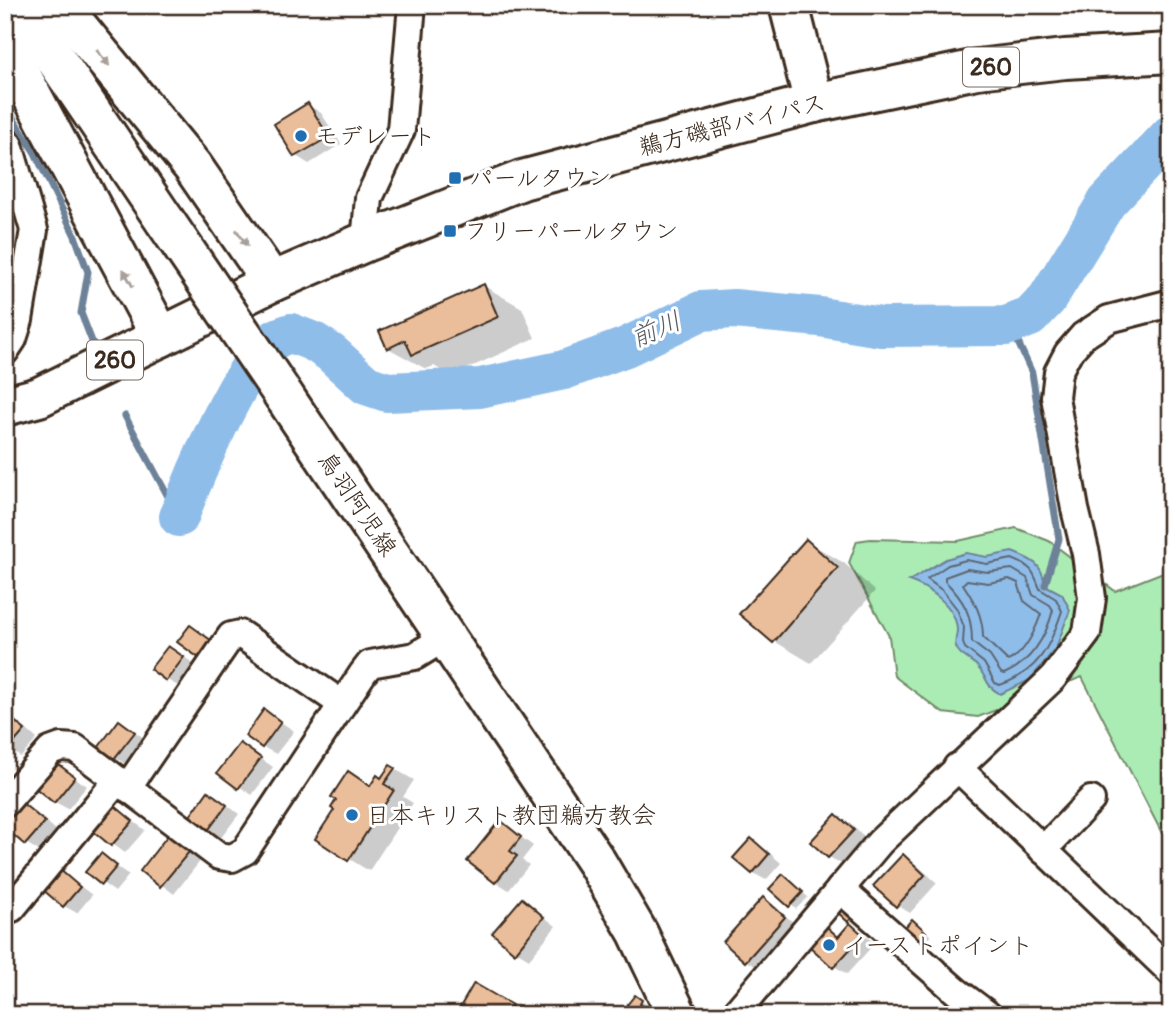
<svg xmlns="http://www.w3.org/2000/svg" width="1176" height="1020" font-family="Pangolin,'Klee One',sans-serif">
<rect width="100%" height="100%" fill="#fff"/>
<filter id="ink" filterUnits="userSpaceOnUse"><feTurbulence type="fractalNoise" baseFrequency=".0143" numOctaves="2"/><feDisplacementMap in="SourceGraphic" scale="14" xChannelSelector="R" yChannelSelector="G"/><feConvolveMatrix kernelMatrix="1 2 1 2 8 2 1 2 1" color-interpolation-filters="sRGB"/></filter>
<g filter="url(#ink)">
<path fill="#abecb5" stroke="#738b6a" stroke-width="2" d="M1016,528L1049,541L1115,591L1171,569V851L1082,677L978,717L943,713L894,676L889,636L849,563L857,541L870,539L958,541Z"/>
<path fill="#8fbde9" stroke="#6d8298" stroke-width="2" d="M1012,552C1032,560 1042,563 1045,585L1062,594L1070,610L1056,648L1030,680L1000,694C984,685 988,677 976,665C970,659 959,656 956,647C954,642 957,636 957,630C956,606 930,588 909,581L946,559L966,553L987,557Z"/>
<g fill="#0003">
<path d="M308,105L321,113L341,144L309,164L296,156Z"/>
<path d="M484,286L522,308L535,338L451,376L434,366L426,369L388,348Z"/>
<path d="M806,541L844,563L875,591L811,663L774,641Z"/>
<path d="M182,655L196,666L180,687L167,680Z"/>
<path d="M265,711L294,731L276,754L263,747Z"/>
<path d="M5,715L18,722L37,739L21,757L5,747Z"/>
<path d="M120,722L147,740L128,766L101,748Z"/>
<path d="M241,745L273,767L252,795L220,773Z"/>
<path d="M54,763L87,786L68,809L55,802Z"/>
<path d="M391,767L414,780L403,797L413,803L369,871L317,839L371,787L382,780Z"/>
<path d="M222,801L239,814L220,839L207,831Z"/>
<path d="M20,803L34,811L57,831L39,851L26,843Z"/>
<path d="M115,808L145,830L125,853L95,831Z"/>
<path d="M837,816L850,823L866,839L842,864L829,857Z"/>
<path d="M501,822L533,846L522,860L529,865L509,890L496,882Z"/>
<path d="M169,837L201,860L174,894L142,870Z"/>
<path d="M751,840L764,848L781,863L766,880L753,873Z"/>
<path d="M101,856L129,875L115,892L87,872Z"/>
<path d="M903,856L916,864L937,883L910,913L897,905Z"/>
<path d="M60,871L92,895L77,913L64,906Z"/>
<path d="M783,876L808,897L796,909L772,889Z"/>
<path d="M522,900L556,926L529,959L516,951Z"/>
<path d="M763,900L776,907L797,926L759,968L746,961L725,942Z"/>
<path d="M918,925L931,936L924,945L918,942Z"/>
<path d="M851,926L875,943L847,974L834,966L825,927L840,936Z"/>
<path d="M475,986L524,1014L523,1015H472Z"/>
<path d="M635,997L654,1009L652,1012L655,1015H621Z"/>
</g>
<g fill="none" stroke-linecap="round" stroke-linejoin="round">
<g stroke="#5d656f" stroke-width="2">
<path d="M1012,559C1032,567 1033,570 1040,589L1056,599L1062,611C1050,647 1038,672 1000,685L995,683L984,663L965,648L963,643L964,627L957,609L943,591L927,579L948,565L966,560L987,564Z"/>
<path d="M967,569L988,572L1012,569L1027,578L1033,595L1050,605L1053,610C1046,638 1030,663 1004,674L1001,673L990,656L972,642C972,615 965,601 945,581V577Z"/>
<path d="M1009,579L1018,583L1024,601L1041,614C1035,631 1025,654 1008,661L983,637C983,615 974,601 963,584L967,580L988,583Z"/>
</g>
<g stroke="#6d8298" stroke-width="7">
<path d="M5,105L35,153L75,236L88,272L81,313L93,344"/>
<path d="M1006,326L1016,338L1032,373L1059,539L1045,585"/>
<path d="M125,416L179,517"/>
</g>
<path stroke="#8fbde9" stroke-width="40" d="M179,517C193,478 243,358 276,339C280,336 286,335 291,333L314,342L331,353L366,385L387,392L480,388L564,370L626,347L701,311L734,309L820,317L881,327L1006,326L1030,317L1047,299L1107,202L1171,134"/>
</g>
<g fill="#ebbe9b" stroke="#3b2a1e" stroke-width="2">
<path d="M308,103L329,137L294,157L274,124Z"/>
<path d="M484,284L498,317L412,355L405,340L387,349L379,331Z"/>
<path d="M806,539L838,568L773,643L739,614Z"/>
<path d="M190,625L212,641L199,658L177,642Z"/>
<path d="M168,646L184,657L166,681L150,669Z"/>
<path d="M264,709L281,722L262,748L245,736Z"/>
<path d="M5,713L25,730L7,751L5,750Z"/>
<path d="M119,720L135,732L113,760L98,748Z"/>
<path d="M240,743L261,758L238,789L217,773Z"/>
<path d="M54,761L75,777L54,803L33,786Z"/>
<path d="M390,765L395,768L384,784L394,790L348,861L315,839L334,810L331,808L336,800L331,797L348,771L370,786L377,775L381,778Z"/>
<path d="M208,791L227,805L206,833L188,819Z"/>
<path d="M20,801L45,822L25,845L5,828V818Z"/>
<path d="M115,806L133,821L111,846L93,831Z"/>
<path d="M836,814L854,830L828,858L810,842Z"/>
<path d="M500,820L521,837L510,851L517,856L495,883L467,861Z"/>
<path d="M168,835L189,852L160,887L140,871Z"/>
<path d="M751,838L769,854L752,874L733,858Z"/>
<path d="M101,853L117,866L101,885L85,872Z"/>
<path d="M903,854L925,875L896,907L873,886Z"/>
<path d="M59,869L80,887L63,907L42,889Z"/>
<path d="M783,874L803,892L789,907L769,889Z"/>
<path d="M763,897L785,917L745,962L723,942Z"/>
<path d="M522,898L544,917L515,953L492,933Z"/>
<path d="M844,900L857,912L848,922L835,910Z"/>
<path d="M912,919L926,932L917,943L902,931Z"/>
<path d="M850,923L863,935L833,968L807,944L825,925L838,937Z"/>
<path d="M474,983L512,1005L506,1015H469L459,1009Z"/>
<path d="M635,995L642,1000L640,1004L648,1010L644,1015H619Z"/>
</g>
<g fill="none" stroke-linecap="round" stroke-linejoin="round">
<g stroke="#3b2a1e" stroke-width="32">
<g id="minor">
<path d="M5,141L9,145L34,230L19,320L13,339L5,351"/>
<path d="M365,242L369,198L401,130L412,5"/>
<path d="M957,767L1171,972"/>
<path d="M127,788L231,636L240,634L342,704"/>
<path d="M5,803L50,751L61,747L75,748L219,856L232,858L245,851L363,673L370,664L415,656L446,637"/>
<path d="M1043,850L1091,800"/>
<path d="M840,889L956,991L988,1015"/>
<path d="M12,908L117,781"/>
<path d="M734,1015L880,842L1053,678L1087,633L1092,598L1086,554L1075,509L1055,397L1058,372L1068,353L1083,336L1109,319L1171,303"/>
</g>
</g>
<g stroke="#3b2a1e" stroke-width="44">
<g id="secondary">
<path d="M19,5L165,221"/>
<path d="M60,5L193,167L272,282"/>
<path d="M789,5L814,103"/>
<path d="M5,45L161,337"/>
<path d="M284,396L597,863L638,933L677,1015"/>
</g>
</g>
<g stroke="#3b2a1e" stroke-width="44">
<path id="trunk" d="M5,406L39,397L272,282L365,242L522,180L814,103L977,69L1065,59L1171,53"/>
</g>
<use href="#minor" stroke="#fff" stroke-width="26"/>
<use href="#secondary" stroke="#fff" stroke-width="38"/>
<use href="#trunk" stroke="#fff" stroke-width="38"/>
<g stroke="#3b2a1e" stroke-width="44" stroke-linecap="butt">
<path id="secondary-bridge" d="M165,221L284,396"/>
</g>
<use href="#secondary-bridge" stroke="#fff" stroke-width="38"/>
</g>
<defs><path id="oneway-solid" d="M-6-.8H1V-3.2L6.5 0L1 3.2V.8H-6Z" transform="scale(1.75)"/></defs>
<g fill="#a79f9a">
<use href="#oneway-solid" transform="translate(103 58) rotate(51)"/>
<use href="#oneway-solid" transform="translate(242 238) rotate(55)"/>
<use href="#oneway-solid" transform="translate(128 278) rotate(-119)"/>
</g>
</g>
<g fill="#1f6fb2" stroke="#fff" stroke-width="2.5">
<circle cx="301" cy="136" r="7"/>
<rect x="448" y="171" width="14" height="14" rx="3.5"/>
<rect x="443" y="224" width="14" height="14" rx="3.5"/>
<circle cx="352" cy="815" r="7"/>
<circle cx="829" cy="945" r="7"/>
</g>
<g text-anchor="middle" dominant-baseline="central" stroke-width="6" stroke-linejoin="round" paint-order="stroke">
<g fill="#fff" stroke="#766a62" stroke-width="2">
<rect x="963" y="47.5" width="56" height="39" rx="5"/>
<rect x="87" y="340.5" width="56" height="39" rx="5"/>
</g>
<g font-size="23" font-weight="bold" fill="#3b2a1e">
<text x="991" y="67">260</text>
<text x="115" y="360">260</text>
</g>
<g font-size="24" fill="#3b2a1e" stroke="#fff">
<text transform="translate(732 125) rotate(-14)">鵜方磯部バイパス</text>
<text transform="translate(357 504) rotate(56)">鳥羽阿児線</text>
</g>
<g font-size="24" fill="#3b2a1e" stroke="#fff" text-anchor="start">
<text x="315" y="136">モデレート</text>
<text x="469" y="178">パールタウン</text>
<text x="464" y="231">フリーパールタウン</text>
<text x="366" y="815">日本キリスト教団鵜方教会</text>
<text x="843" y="945">イーストポイント</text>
</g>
<g font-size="26" font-style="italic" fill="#585d65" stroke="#fff">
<text transform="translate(656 330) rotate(-23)">前川</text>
</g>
</g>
<rect width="1176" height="1020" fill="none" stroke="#fff" stroke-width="28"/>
<rect x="14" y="14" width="1148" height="992" fill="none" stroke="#3b2a1e" stroke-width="2.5" filter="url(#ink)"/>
</svg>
